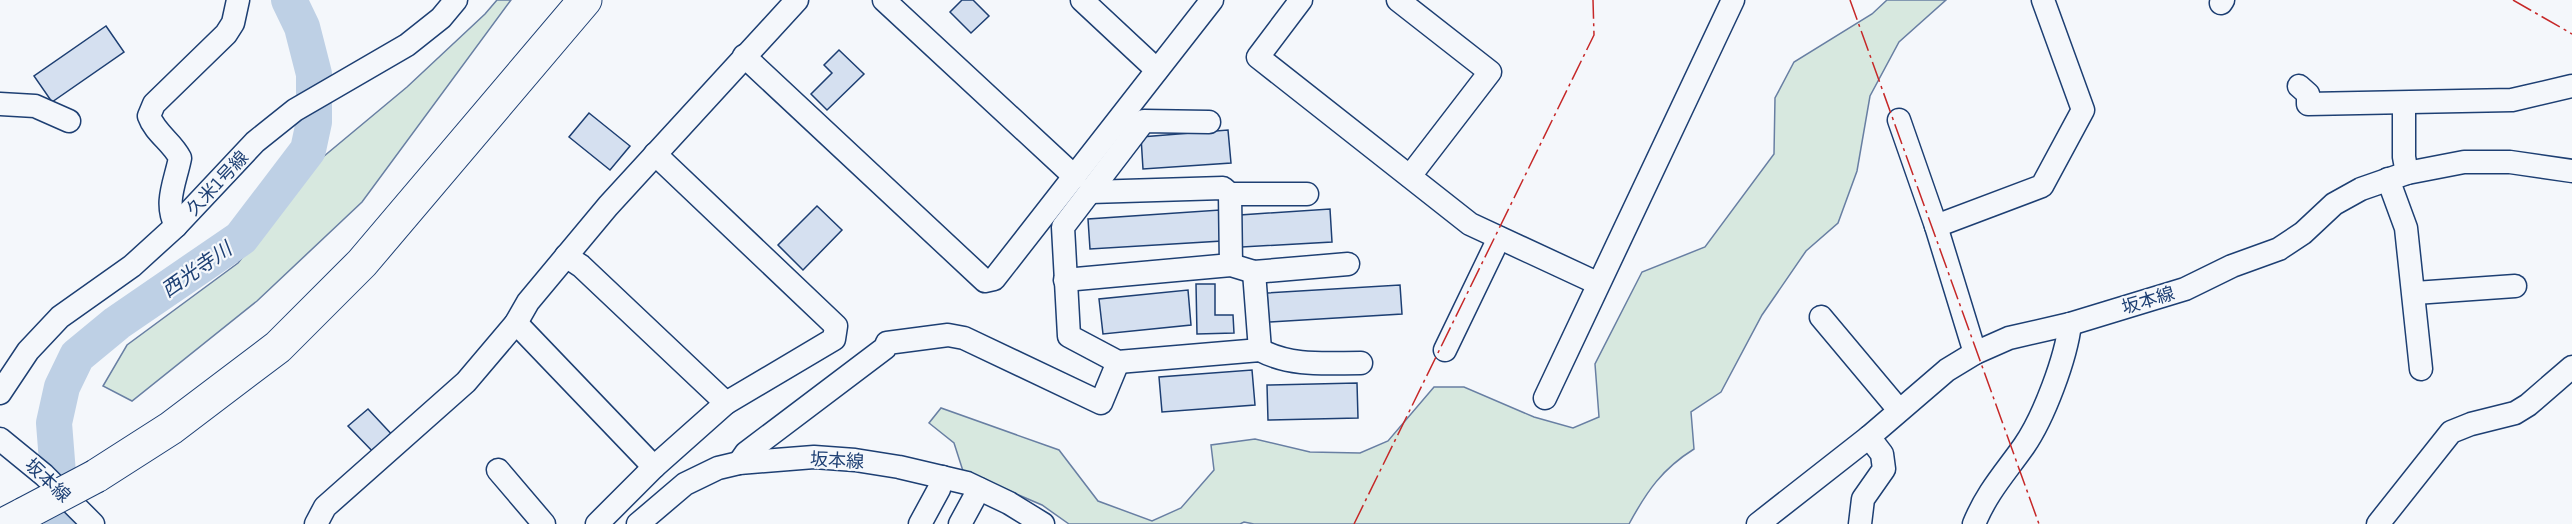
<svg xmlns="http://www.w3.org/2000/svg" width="2572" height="524" font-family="'Asap Condensed','Noto Sans JP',sans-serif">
<rect width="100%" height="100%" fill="#f4f7fb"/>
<g fill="#d7e8df" stroke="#687fa3" stroke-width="1.5">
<path d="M497,0H511L362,202L257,301L132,401L103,386L127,345L238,263L323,157L407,87L485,14Z"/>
<path d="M1887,0H1946L1899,42L1870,96L1857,171L1838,223L1806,251L1762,315L1721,392L1691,412L1694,449C1662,469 1647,491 1629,524H1254L1244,522L1240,524H1069L1042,505L963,471L954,443L929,423L941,408L1059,450L1098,501L1152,521L1181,508L1214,470L1211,445L1255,439L1310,452L1360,453L1388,441L1434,387H1464L1534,417L1573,428L1599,417L1595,364L1642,272L1705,247L1774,154L1775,98L1794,62L1872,14Z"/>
</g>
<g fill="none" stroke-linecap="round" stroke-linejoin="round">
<path stroke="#bed0e5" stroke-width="36" d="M62,524L54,423L62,387L77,356L117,323L241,238L308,150L314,122V74L302,27L289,0"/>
</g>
<g fill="#d5e0f0" stroke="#1d3f73" stroke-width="1.5">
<path d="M962,0H973L989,16L971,33L950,12Z"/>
<path d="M106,26L124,52L52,102L34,76Z"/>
<path d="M839,50L864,74L827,110L811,94L832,73L824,65Z"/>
<path d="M589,113L630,146L610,170L569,137Z"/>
<path d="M1228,130L1231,163L1143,169L1141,137Z"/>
<path d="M817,206L842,230L803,270L778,245Z"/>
<path d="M1330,209L1332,242L1242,247L1240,215Z"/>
<path d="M1220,210L1222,241L1090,249L1088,219Z"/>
<path d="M1196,284H1215V315H1233L1234,333L1197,334Z"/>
<path d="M1400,285L1402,314L1269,322L1267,293Z"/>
<path d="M1188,290L1191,325L1103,334L1099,299Z"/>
<path d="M1252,370L1255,405L1162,412L1159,377Z"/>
<path d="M1357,383L1358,418L1268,420L1267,385Z"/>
<path d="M368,409L396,439L377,456L348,426Z"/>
</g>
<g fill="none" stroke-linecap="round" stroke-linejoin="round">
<g stroke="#1d3f73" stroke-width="25">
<g id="minor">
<path d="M884,0L1075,177"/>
<path d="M1082,0L1157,70"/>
<path d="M1301,0L1258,57L1470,224L1597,283"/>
<path d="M1398,0L1490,72L1410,176"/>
<path d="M2221,3L2223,0"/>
<path d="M744,56L985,281L994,279L1212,0"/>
<path d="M2299,86L2308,94V104L2512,100L2572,86"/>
<path d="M2404,103V157L2407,173"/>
<path d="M0,104L35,106L69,121"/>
<path d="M1899,120L1936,226L1975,353"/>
<path d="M1209,122L1144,121L1063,227L1069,336L1118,362L1260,350C1292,367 1326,363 1361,363"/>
<path d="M2388,179L2406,228L2421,369"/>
<path d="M1090,192L1223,188L1230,194H1307"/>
<path d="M1230,194L1231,265"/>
<path d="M176,226C164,203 175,183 180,158C172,142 155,133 149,116L154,104L226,34L233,23L238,0"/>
<path d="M1936,226L2042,186L2083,110L2043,0"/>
<path d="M566,256L581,266L726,403"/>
<path d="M1254,272L1260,350"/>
<path d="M1065,280L1231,265L1254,272L1348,264"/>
<path d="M2415,293L2515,286"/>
<path d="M1821,317L1899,410"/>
<path d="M516,323L654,467"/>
<path d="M1445,350L1499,238"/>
<path d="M0,393L28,351L60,317L132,266L176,226L255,142L295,110L407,45L441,18L456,0"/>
<path d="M1545,398L1733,0"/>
<path d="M0,439L44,475L93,524"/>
<path d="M739,463L746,453L885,348L887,343L948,335L964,338L1101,403L1118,362"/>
<path d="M498,470L544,524"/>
<path d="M316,524L325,507L466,382L516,323L528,302L608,206L797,0"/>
<path d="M597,524L654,467L726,403L834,339L836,326L655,154"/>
<path d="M638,524L685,484L718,468L739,463L814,457L855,460L899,467L967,483L1009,503L1043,524"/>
<path d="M920,524L939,489L942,477"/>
<path d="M960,524L979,489"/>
<path d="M1758,524L1869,437L1947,370L1975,353L2009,338L2070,324L2185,289L2232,266L2279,249L2303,233L2334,204L2361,189L2407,173L2464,162H2510L2572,171"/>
<path d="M1860,524L1863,499L1884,469L1882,454L1869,437"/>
<path d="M1974,524C1987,492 2005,473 2024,446C2044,417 2066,358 2070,324"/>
<path d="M2378,524L2451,432L2471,424L2515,413L2528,405L2572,367"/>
</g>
</g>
<g stroke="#1d3f73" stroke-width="35">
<g id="highway">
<path d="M96,476L171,428L278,347L362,263L585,0"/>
<path d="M5,524L24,514"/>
</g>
</g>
<use href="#minor" stroke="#f4f7fb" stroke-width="22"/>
<use href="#highway" stroke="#f4f7fb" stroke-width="33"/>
<g stroke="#1d3f73" stroke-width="35" stroke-linecap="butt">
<path id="highway-bridge" d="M24,514L96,476"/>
</g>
<use href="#highway-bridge" stroke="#f4f7fb" stroke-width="33"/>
<g stroke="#c62828" stroke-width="1.5" stroke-dasharray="21 4.5 3 4.5" stroke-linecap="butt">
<path d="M1850,0L2039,524"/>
<path d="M2513,0L2572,34"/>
<path d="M1354,524L1594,35L1593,0"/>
</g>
</g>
<g text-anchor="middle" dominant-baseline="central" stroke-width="4.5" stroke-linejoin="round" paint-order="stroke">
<g font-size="18" fill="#1d3f73" stroke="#f4f7fb">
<text transform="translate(217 183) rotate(-47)">久米1号線</text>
<text transform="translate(2148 300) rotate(-17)">坂本線</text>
<text transform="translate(837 460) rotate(3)">坂本線</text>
<text transform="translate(48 480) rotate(43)">坂本線</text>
</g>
<g font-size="20" font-style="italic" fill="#1d3f73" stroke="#f4f7fb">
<text transform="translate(196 269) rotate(-35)">西光寺川</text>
</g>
</g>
</svg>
